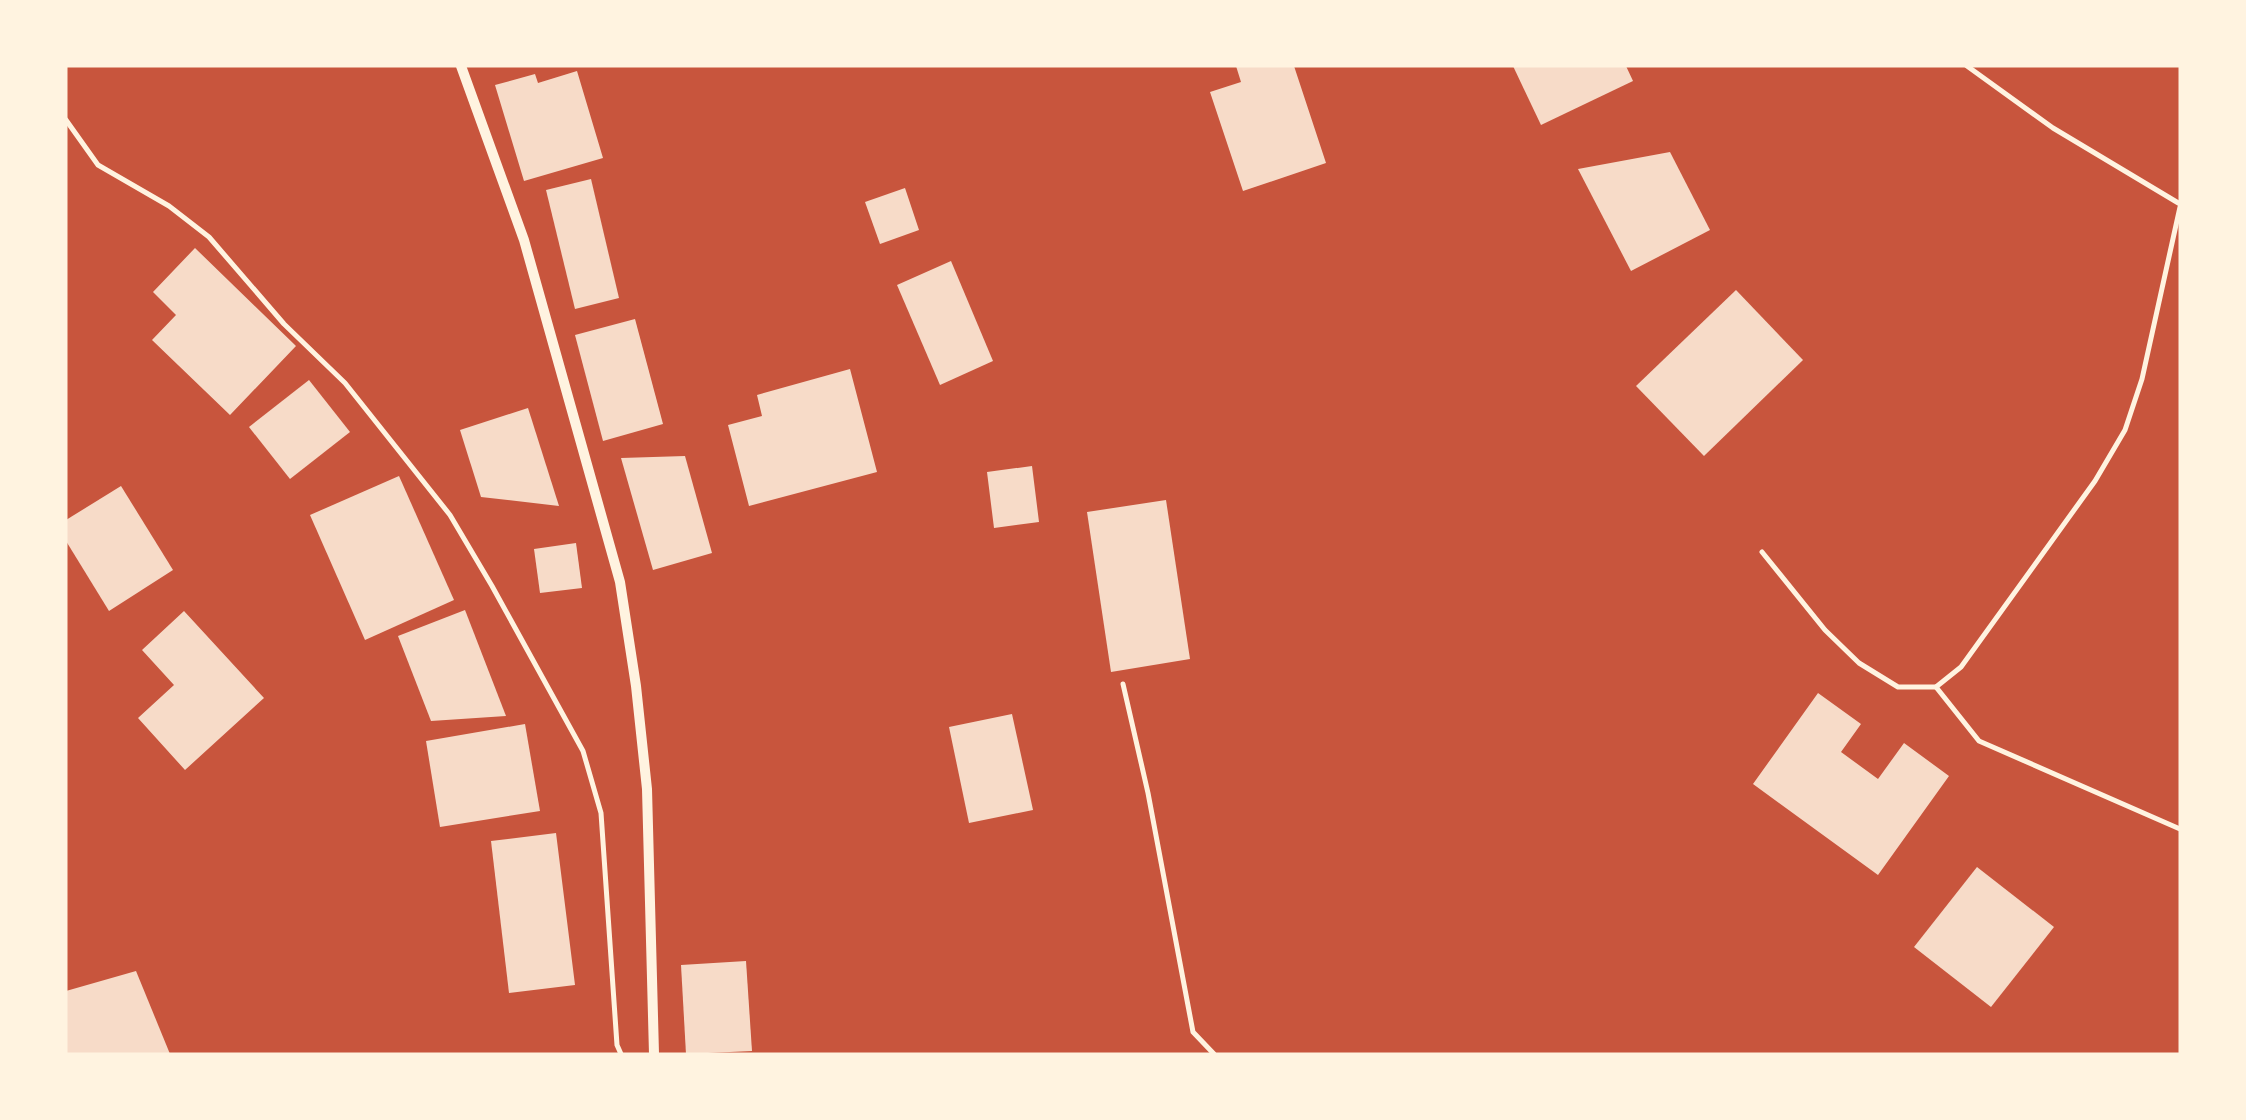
<svg xmlns="http://www.w3.org/2000/svg" width="2246" height="1120" font-family="'Fira Sans Condensed',sans-serif">
<rect width="100%" height="100%" fill="#c8553d"/>
<g fill="#f7dbc8">
<path d="M1236,66H1294L1326,163L1243,191L1210,92L1241,82Z"/>
<path d="M1513,66H1626L1633,81L1541,125Z"/>
<path d="M577,71L603,158L524,181L495,85L535,74L538,83Z"/>
<path d="M1670,152L1710,230L1631,271L1578,169Z"/>
<path d="M591,179L619,298L575,309L546,190Z"/>
<path d="M905,188L919,230L880,244L865,202Z"/>
<path d="M195,248L296,346L230,415L152,340L176,315L153,292Z"/>
<path d="M951,261L993,361L940,385L897,285Z"/>
<path d="M1736,290L1803,360L1704,456L1636,386Z"/>
<path d="M635,319L663,424L603,441L575,335Z"/>
<path d="M850,369L877,472L749,506L728,425L762,416L757,395Z"/>
<path d="M309,380L350,432L290,479L249,427Z"/>
<path d="M528,408L559,506L481,497L460,430Z"/>
<path d="M685,456L712,553L653,570L621,458Z"/>
<path d="M1032,466L1039,522L994,528L987,472Z"/>
<path d="M399,476L454,600L365,640L310,515Z"/>
<path d="M121,486L173,570L109,611L66,541V520Z"/>
<path d="M1166,500L1190,659L1111,672L1087,512Z"/>
<path d="M576,543L582,588L540,593L534,549Z"/>
<path d="M465,610L506,716L431,721L398,636Z"/>
<path d="M184,611L264,698L185,770L138,718L174,685L142,650Z"/>
<path d="M1818,693L1861,724L1841,752L1878,779L1904,743L1949,776L1878,875L1753,784Z"/>
<path d="M1012,714L1033,810L969,823L949,727Z"/>
<path d="M525,724L540,811L440,827L426,741Z"/>
<path d="M556,833L575,985L509,993L491,841Z"/>
<path d="M1977,867L2054,927L1991,1007L1914,947Z"/>
<path d="M746,961L752,1051L686,1054L681,965Z"/>
<path d="M136,971L170,1054H66V991Z"/>
</g>
<g fill="none" stroke-linecap="round" stroke-linejoin="round">
<g stroke="#fff3e0" stroke-width="5">
<path d="M1967,66L2053,128L2180,204"/>
<path d="M66,120L98,165L169,206L209,237L284,324L345,383L450,515L492,586L583,751L601,813L617,1045L621,1054"/>
<path d="M1762,552L1825,630L1859,663L1898,687H1936L1961,667L2095,481L2125,430L2142,379L2180,207"/>
<path d="M1123,684L1148,793L1193,1032L1214,1054"/>
<path d="M1936,687L1979,741L2180,829"/>
</g>
<path stroke="#fff3e0" stroke-width="10" d="M461,66L524,240L620,582L636,686L647,789L654,1054"/>
</g>
<rect width="2246" height="1120" fill="none" stroke="#fff3e0" stroke-width="135"/>
</svg>
